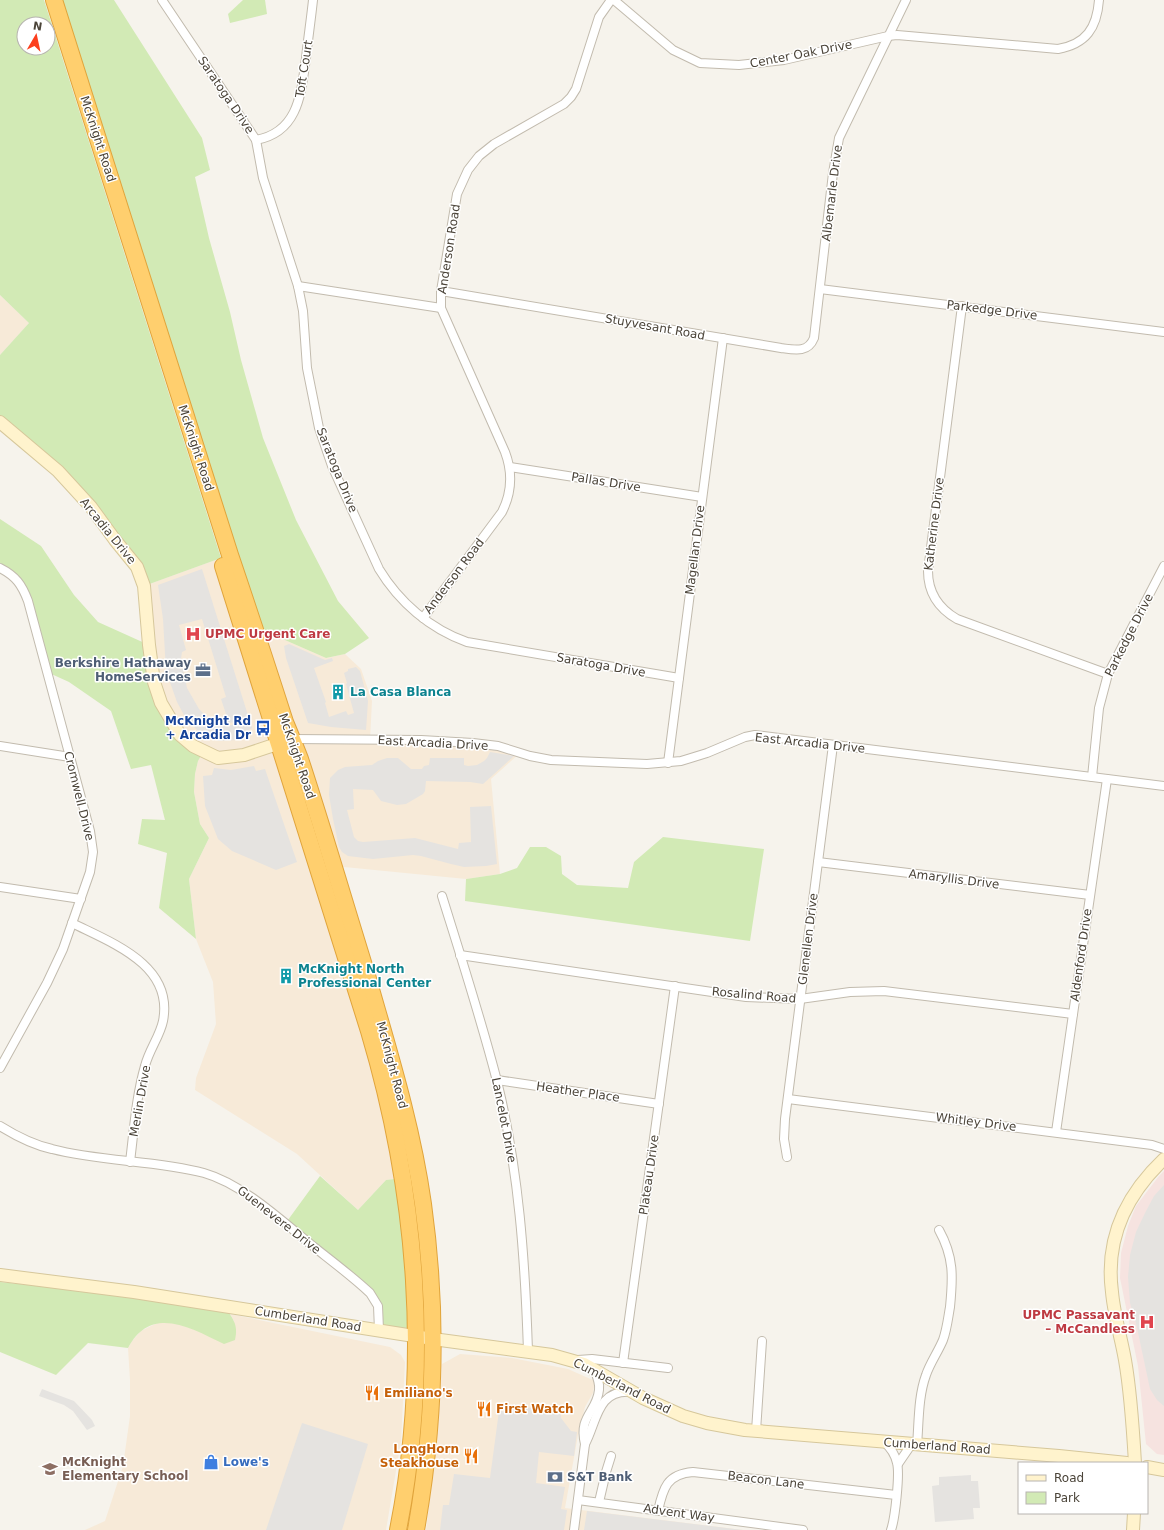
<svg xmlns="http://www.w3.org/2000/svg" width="1164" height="1530" font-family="'DejaVu Sans',sans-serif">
<rect width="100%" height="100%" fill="#f6f3ec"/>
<g fill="#f7ead8">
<path d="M0,295L29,323L0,355Z"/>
<path d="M221,558L276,737L242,749L208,752L214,756L279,744L403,1178L386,1180L358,1210L297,1154L195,1090L196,1078L216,1024L213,982L196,939L189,879L209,838L200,824L194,792L195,774L198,761L202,752L193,746L161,703L144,586Z"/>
<path d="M257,634L278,637L326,658L345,654L361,669L372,701L370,740H421L520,753L491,779L500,874L466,879L334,866Z"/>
<path d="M230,1314L390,1347L401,1355L405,1362L401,1441L386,1530H85L105,1521L123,1466L130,1416V1380L128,1348L132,1341L141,1331L157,1323H176L196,1330L234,1321Z"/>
<path d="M460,1354L512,1358L568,1369L595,1381L593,1393L585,1407L578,1435L565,1508L743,1530H426L435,1457L442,1364Z"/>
</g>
<path fill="#f6e3e0" d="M1164,1171V1455L1157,1454L1146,1444L1138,1366L1120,1278L1121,1253L1128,1226L1136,1206L1159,1176Z"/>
<g fill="#d2eab5" fill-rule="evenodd">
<path d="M0,0H44L221,558L144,586L91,507L0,422V355L29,323L0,295ZM24,24H48V48H24Z"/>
<path d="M54,0H114L202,138L210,170L195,177L209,238L230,312L241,360L263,438L296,520L338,601L369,638L345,654L326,658L278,637L257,634Z"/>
<path d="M243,0H265L267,14L230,23L228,14Z"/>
<path d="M0,519L41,546L74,595L98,622L149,645L170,719L203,752L198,761L195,774L194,792L200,824L209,838L189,879L196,939L159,908L167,853L138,844L142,819L165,820L151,765L131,769L111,711L69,682L47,672L25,592L0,568Z"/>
<path d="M663,837L764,849L750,941L465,901L466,879L500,874L517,868L530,847H546L561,856L562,874L577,885L628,888L634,862Z"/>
<path d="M320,1176L358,1210L386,1180L403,1178L416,1336L379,1330L376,1302L285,1224Z"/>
<path d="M0,1282L224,1305C232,1318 239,1324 235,1340L224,1344C191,1328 151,1304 128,1348L88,1343L56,1375L0,1352Z"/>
</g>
<g fill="#e5e3e0" fill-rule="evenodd">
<path d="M202,569L252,728L245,732L235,734L236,740L219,741L203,735L197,730L184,715L177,702L166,671L163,619L158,585ZM202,619L226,697L221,699L229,723L234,722L232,725L224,726L208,718L199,709L187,688L181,659L182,652L186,650L179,625Z"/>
<path d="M289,644L325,660L332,658L333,661L314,668L326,702L325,703L329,717L346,711L348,715L354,713L346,684L347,683L344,673L348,671V669L356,667L360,671L368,701L366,730L331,727L308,723L286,658L284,646Z"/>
<path d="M490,752L514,756L483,784L470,782L426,781L425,791L423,794L406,804L397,805L381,801L373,790L353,789L354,809L347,810L354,837L358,841L363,842L415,838L458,849L459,843L471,842L470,807L491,806L497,864L486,866L464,867L451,864L421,856L413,855L373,859L348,856L342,852L339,847L333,819L329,795L330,778L338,770L345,767L372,765L378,761L387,758H398L411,769H422L424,766L429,765L430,758H464V765L468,766L477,765L484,761L487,758Z"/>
<path d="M254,766L256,771L265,769L297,862L276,870L232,851L218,839L205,806L203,776L212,775L214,768L231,770Z"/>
<path d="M1164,1185V1406L1157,1400L1150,1389L1136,1323L1130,1303L1128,1277L1130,1255L1136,1232L1145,1213L1154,1196Z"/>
<path d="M42,1389L74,1401L92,1420L95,1426L87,1430L73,1411L64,1405L39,1396Z"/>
<path d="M508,1405L561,1412V1418L571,1431L577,1432L574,1456L539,1452L536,1483L565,1487L561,1509L567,1510L564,1530H440L443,1505H449L454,1474L490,1478L499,1411L507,1412Z"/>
<path d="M302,1423L368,1444L342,1530H266Z"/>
<path d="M971,1475V1481H978L980,1508H973L974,1519L935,1522L932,1486L939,1485V1477Z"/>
<path d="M587,1511L743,1530H584Z"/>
</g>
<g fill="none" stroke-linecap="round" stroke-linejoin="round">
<g stroke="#c2bbae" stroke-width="10">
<g id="street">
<path d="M162,0L256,140L263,178L298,286L303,311L307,368L319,428L332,466L379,569C399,602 430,629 467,642L679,678"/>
<path d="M614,0L673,50L700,63L739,65L784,60L888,36L897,35L1058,49C1086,44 1097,28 1099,0"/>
<path d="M256,140C299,132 301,93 306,58C308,39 311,19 313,0"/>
<path d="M298,286L441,308"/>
<path d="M820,289L1164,332"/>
<path d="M441,291L781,348C795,350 808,353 814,338L833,173L839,138L906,0"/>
<path d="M962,306L928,571C928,592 938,608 957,619L1108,674"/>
<path d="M510,467L702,497"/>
<path d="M0,568C16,576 22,585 28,601L90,831L93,852L90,872L63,949L47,983L0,1068"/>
<path d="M423,618L502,512C512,492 513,473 505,452L441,308V291L457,194L468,170L479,156L494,144L564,104L571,97L576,89L599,17L611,0"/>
<path d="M292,739L421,740L473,743L498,746L530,756L551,760L647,764L681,761L707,753L745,737L755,735L1164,786"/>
<path d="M0,746L70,757"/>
<path d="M668,763L723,338"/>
<path d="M1092,777L1099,708L1108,674L1164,566"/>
<path d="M818,862L1090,895"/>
<path d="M0,887L81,899"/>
<path d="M442,896C461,957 481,1019 497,1081C519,1170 525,1260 528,1351"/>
<path d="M72,923C112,943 174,965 163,1021C160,1036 149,1050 145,1066C136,1097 134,1130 130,1162"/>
<path d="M460,955L746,997L800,999L850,992L884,991L1073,1014"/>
<path d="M497,1080L659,1104"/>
<path d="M788,1099L1152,1145L1164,1149"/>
<path d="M0,1126C16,1136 34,1145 52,1149C102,1162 155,1160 204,1173C243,1184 283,1222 314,1247C333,1262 353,1277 370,1293L378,1306L379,1330"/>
<path d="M1056,1132L1107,779"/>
<path d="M787,1157L784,1139L785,1119L833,745"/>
<path d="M578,1360L592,1359L668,1368"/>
<path d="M623,1363L675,986"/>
<path d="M756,1431L762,1341"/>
<path d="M884,1442C891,1448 895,1454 897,1463C900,1474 895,1519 891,1530"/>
<path d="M585,1444C578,1416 597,1412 599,1390C600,1383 597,1376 594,1369"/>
<path d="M917,1445C919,1422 918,1397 926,1375C930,1363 938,1352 943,1340C947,1329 948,1318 950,1307C953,1277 954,1257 939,1230"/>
<path d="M898,1464L911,1445"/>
<path d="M578,1500L803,1530"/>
<path d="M599,1502L606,1472L611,1456"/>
<path d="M658,1511C663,1488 667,1474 693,1472L896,1495"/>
<path d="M574,1530L585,1444C597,1422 597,1389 631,1392"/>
</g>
</g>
<g stroke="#d6c79b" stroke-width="14">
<g id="secondary">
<path d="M0,422L58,471L91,507L115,540L137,567L144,586L149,645L154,682L161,703L180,735L193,746L218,758L244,755L286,741"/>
<path d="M0,1275L134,1292L433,1339L552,1355L584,1364L643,1398L683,1416L707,1423L745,1430L1059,1456L1127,1463"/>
<path d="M1135,1463C1133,1429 1131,1394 1125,1360C1121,1337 1114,1315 1112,1292C1105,1239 1126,1195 1164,1159"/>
<path d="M1147,1467L1164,1470"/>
<path d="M1133,1530L1134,1513"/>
</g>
</g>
<g stroke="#e0a43c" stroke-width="18">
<g id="highway">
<path d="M54,0C113,185 170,371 230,555C249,611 267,666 285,722C290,734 295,746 300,759C323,829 344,901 366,972C388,1049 412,1125 423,1204C438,1312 435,1423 416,1530"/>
<path d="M223,566L369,1031C417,1192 431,1364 398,1530"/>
</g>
</g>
<use href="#street" stroke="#fff" stroke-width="8"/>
<use href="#secondary" stroke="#fff3cd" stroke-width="12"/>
<use href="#highway" stroke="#ffcf6e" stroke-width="16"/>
</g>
<defs>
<g id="hospital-bare" transform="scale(1.2)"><path d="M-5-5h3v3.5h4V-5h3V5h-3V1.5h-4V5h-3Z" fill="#e0444e" stroke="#fff" stroke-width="2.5" paint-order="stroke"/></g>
<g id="office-bare" transform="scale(1.2)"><path d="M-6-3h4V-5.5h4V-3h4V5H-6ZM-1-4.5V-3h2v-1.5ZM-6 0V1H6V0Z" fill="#5c6f8a" stroke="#fff" stroke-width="2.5" paint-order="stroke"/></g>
<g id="building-bare" transform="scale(1.2)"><path d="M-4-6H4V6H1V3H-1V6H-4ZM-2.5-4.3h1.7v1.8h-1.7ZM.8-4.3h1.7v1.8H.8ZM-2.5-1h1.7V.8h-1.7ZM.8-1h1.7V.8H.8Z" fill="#0f9aa8" stroke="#fff" stroke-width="2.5" paint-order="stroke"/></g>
<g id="bus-bare" transform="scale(1.2)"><path d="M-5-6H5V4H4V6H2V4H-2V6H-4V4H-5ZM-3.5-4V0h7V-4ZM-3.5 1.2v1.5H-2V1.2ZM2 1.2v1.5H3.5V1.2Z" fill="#1a4fb4" stroke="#fff" stroke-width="2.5" paint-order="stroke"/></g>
<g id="restaurant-bare" transform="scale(1.2)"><path d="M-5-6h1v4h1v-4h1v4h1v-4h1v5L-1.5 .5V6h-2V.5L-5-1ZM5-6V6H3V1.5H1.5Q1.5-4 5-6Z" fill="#e8710a" stroke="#fff" stroke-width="2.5" paint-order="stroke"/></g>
<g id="shop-bare" transform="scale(1.2)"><path d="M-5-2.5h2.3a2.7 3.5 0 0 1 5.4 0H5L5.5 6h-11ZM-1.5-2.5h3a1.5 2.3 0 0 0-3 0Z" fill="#3f7fe0" stroke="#fff" stroke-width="2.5" paint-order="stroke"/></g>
<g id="school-bare" transform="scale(1.2)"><path d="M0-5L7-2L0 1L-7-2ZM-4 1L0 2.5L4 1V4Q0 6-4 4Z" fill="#8d6e63" stroke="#fff" stroke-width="2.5" paint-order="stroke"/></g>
<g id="bank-bare" transform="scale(1.2)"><path d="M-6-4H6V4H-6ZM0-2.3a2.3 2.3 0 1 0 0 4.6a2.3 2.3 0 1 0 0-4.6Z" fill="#5c6f8a" stroke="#fff" stroke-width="2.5" paint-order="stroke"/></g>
</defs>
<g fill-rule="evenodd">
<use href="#hospital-bare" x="193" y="634"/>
<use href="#office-bare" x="203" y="670"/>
<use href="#building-bare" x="338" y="692"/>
<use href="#bus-bare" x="263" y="728"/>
<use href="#building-bare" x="286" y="976"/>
<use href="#hospital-bare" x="1147" y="1322"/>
<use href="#restaurant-bare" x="372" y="1393"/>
<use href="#restaurant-bare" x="484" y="1409"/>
<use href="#restaurant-bare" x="471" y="1456"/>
<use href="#shop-bare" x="211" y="1462"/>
<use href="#school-bare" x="50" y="1469"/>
<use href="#bank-bare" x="555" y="1477"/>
</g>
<g text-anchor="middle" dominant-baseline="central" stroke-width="3" stroke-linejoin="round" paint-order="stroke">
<g font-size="12" fill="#4b4439" stroke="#fff">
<text transform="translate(801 54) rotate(-11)">Center Oak Drive</text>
<text transform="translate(304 69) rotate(-81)">Toft Court</text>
<text transform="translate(226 95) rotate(56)">Saratoga Drive</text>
<text transform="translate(98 139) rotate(72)">McKnight Road</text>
<text transform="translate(832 193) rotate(-83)">Albemarle Drive</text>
<text transform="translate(449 249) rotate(-81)">Anderson Road</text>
<text transform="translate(992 310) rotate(7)">Parkedge Drive</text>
<text transform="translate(655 327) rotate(10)">Stuyvesant Road</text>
<text transform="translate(196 448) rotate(72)">McKnight Road</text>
<text transform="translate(337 470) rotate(68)">Saratoga Drive</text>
<text transform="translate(606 482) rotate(9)">Pallas Drive</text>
<text transform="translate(934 524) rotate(-83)">Katherine Drive</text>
<text transform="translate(108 531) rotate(51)">Arcadia Drive</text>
<text transform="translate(695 550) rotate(-83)">Magellan Drive</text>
<text transform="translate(454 576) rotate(-53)">Anderson Road</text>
<text transform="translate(1129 635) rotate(-63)">Parkedge Drive</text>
<text transform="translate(601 665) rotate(10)">Saratoga Drive</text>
<text transform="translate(433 743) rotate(3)">East Arcadia Drive</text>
<text transform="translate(810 743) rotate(6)">East Arcadia Drive</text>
<text transform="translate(297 756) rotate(71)">McKnight Road</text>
<text transform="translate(79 796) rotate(76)">Cromwell Drive</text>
<text transform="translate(954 879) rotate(7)">Amaryllis Drive</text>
<text transform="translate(808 939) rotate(-83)">Glenellen Drive</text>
<text transform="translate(1081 955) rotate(-82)">Aldenford Drive</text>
<text transform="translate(754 995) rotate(5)">Rosalind Road</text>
<text transform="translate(392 1065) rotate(75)">McKnight Road</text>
<text transform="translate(578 1092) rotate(8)">Heather Place</text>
<text transform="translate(140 1101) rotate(-80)">Merlin Drive</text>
<text transform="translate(504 1120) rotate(79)">Lancelot Drive</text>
<text transform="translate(976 1122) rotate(7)">Whitley Drive</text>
<text transform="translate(649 1175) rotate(-82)">Plateau Drive</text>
<text transform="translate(279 1220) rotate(38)">Guenevere Drive</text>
<text transform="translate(308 1319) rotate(9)">Cumberland Road</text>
<text transform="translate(622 1386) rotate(27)">Cumberland Road</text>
<text transform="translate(937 1446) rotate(4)">Cumberland Road</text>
<text transform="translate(766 1480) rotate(7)">Beacon Lane</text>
<text transform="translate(679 1513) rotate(8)">Advent Way</text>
</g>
<g font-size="12" font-weight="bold" fill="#be3a42" stroke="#fff" text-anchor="start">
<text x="205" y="634">UPMC Urgent Care</text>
<text x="1135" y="1315" text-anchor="end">UPMC Passavant<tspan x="1135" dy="14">– McCandless</tspan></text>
</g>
<g font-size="12" font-weight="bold" fill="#4e5e75" stroke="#fff" text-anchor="end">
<text x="191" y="663">Berkshire Hathaway<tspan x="191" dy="14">HomeServices</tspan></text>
<text x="567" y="1477" text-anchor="start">S&amp;T Bank</text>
</g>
<g font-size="12" font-weight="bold" fill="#0d838f" stroke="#fff" text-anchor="start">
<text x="350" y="692">La Casa Blanca</text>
<text x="298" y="969">McKnight North<tspan x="298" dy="14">Professional Center</tspan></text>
</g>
<g font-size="12" font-weight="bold" fill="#164399" stroke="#fff" text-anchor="end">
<text x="251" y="721">McKnight Rd<tspan x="251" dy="14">+ Arcadia Dr</tspan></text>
</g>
<g font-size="12" font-weight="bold" fill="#c56008" stroke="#fff" text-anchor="start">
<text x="384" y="1393">Emiliano's</text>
<text x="496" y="1409">First Watch</text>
<text x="459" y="1449" text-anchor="end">LongHorn<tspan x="459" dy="14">Steakhouse</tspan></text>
</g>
<g font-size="12" font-weight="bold" fill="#785e54" stroke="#fff" text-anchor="start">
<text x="62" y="1462">McKnight<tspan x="62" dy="14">Elementary School</tspan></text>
</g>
<g font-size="12" font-weight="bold" fill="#366cbe" stroke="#fff" text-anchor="start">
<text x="223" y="1462">Lowe's</text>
</g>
</g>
<rect x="1018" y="1462" width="130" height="52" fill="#ffffff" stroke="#b7b4b0"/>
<rect x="1026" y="1475" width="20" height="6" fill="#fff3cd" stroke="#b7b4b0"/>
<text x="1054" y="1482" font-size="12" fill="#4b4439">Road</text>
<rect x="1026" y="1492" width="20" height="12" fill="#d2eab5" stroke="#b7b4b0"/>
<text x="1054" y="1502" font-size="12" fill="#4b4439">Park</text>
<g transform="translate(36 36) rotate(9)"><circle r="19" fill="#ffffff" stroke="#b7b4b0"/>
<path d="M0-3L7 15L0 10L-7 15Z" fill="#fc3f1d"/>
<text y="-6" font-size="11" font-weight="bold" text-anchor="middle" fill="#4b4439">N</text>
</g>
</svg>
